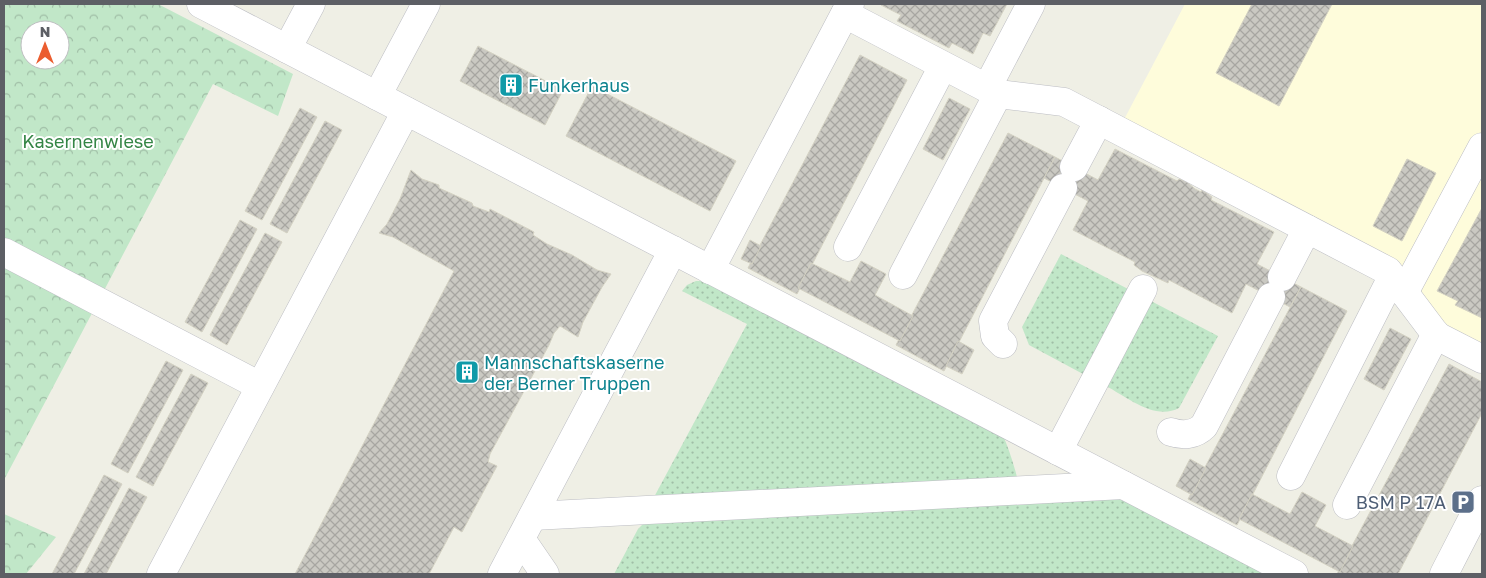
<svg xmlns="http://www.w3.org/2000/svg" width="1486" height="578" font-family="'Golos Text',sans-serif">
<defs>
<pattern id="grass-dots" width="8" height="8" patternUnits="userSpaceOnUse" patternTransform="scale(1.25)"><rect width="8" height="8" fill="#c1e7c8"/><path d="M2 2h.1M6 6h.1" fill="none" stroke="#a0bea6" stroke-width="1.8" stroke-linecap="round"/></pattern>
<pattern id="park-crowns" width="20" height="18" patternUnits="userSpaceOnUse" patternTransform="scale(1.25)"><rect width="20" height="18" fill="#c1e7c8"/><path d="M2 6a3 3 0 1 1 6 0M12 15a3 3 0 1 1 6 0" fill="none" stroke="#a0bea6"/></pattern>
<pattern id="building-cross-hatch" width="8" height="8" patternUnits="userSpaceOnUse" patternTransform="scale(1.25)"><rect width="8" height="8" fill="#cac9c2"/><path d="M0 0l8 8M0 8l8-8" fill="none" stroke="#a7a6a1"/></pattern>
</defs>
<rect width="100%" height="100%" fill="#efefe5"/>
<path fill="#fefcdb" d="M1185,4H1482V356L1440,334L1386,267L1119,129Z"/>
<g fill="url(#grass-dots)">
<path d="M1061,254L1128,289L1083,374L1029,345L1022,327Z"/>
<path d="M696,281H703L1003,437C1006,439 1016,472 1017,477L653,499L747,324L682,291L687,285Z"/>
<path d="M1151,301L1218,336L1179,408C1155,421 1127,397 1106,386Z"/>
<path d="M1113,495L1265,574H614L638,529L645,522Z"/>
</g>
<g fill="url(#park-crowns)" fill-rule="evenodd">
<path d="M4,4H158L293,74L278,116L213,84L4,480ZM30,30H60V60H30Z"/>
<path d="M4,514L56,537L26,574H4Z"/>
</g>
<g fill="url(#building-cross-hatch)" stroke="#d4d2c3">
<path d="M882,4H1007L990,36L983,33L973,54L952,43L949,48L897,21L901,15L881,5Z"/>
<path d="M1252,4H1332L1279,106L1216,73Z"/>
<path d="M478,46L563,90L545,125L460,81Z"/>
<path d="M860,55L907,80L797,294L748,268Z"/>
<path d="M592,86L736,161L710,211L566,136Z"/>
<path d="M949,98L970,109L943,160L923,149Z"/>
<path d="M300,108L317,117L262,220L245,211Z"/>
<path d="M325,121L342,130L287,233L270,224Z"/>
<path d="M1008,133L1055,157L944,371L896,345Z"/>
<path d="M1115,149L1177,181L1179,179L1187,182L1195,189L1201,192L1202,190L1212,197L1211,200L1274,232L1257,264L1301,287L1290,307L1246,284L1232,313L1169,280L1168,283L1142,271L1134,265L1135,262L1073,230L1088,201L1044,178L1055,157L1098,180Z"/>
<path d="M1407,159L1436,173L1402,241L1373,226Z"/>
<path d="M411,170L422,179L439,185V188L472,203L473,206L489,212L490,209L534,232L533,235L547,244L572,255L597,270L611,274L602,287L583,322L578,337L560,326L554,333L549,345L490,454L488,462L497,466L462,532L454,527L429,574H295L454,271L393,237L379,233L387,224L400,199Z"/>
<path d="M1482,208V318L1455,305L1458,301L1437,291Z"/>
<path d="M240,220L257,229L202,332L185,322Z"/>
<path d="M265,233L282,242L227,345L210,335Z"/>
<path d="M750,240L761,246L752,264L741,259Z"/>
<path d="M861,261L886,274L875,295L913,316L900,341L798,288L811,263L850,282Z"/>
<path d="M1301,287L1347,311L1237,525L1188,499Z"/>
<path d="M1390,328L1411,339L1384,390L1364,379Z"/>
<path d="M958,341L974,350L962,374L946,366Z"/>
<path d="M166,361L183,370L128,473L111,464Z"/>
<path d="M1449,364L1482,382V413L1398,574H1337Z"/>
<path d="M191,374L208,383L153,486L136,477Z"/>
<path d="M1190,459L1206,468L1192,495L1176,486Z"/>
<path d="M104,475L122,484L74,574H52Z"/>
<path d="M129,488L147,497L106,574H84Z"/>
<path d="M1302,492L1326,505L1315,526L1353,546L1340,572L1239,519L1252,494L1290,514Z"/>
</g>
<g fill="none" stroke-linecap="round" stroke-linejoin="round">
<g stroke="#bcbdc3" stroke-width="29">
<g id="minor">
<path d="M201,4L1294,574"/>
<path d="M845,14L998,94L1064,102L1388,271L1437,336L1482,359"/>
<path d="M287,49L311,4"/>
<path d="M987,88L1031,4"/>
<path d="M377,96L426,4"/>
<path d="M1074,167L1099,120"/>
<path d="M848,247L943,66"/>
<path d="M4,252L260,386"/>
<path d="M710,270L850,4"/>
<path d="M903,275L998,94"/>
<path d="M1282,277L1307,229"/>
<path d="M1404,293L1482,147"/>
<path d="M1003,344L995,336L993,321L1063,188"/>
<path d="M1171,432C1183,436 1195,435 1204,426L1271,297"/>
<path d="M1058,451L1143,289"/>
<path d="M1291,476L1392,277"/>
<path d="M1347,505L1436,334"/>
<path d="M533,516L1123,485"/>
<path d="M521,539L545,574"/>
<path d="M161,574L406,111"/>
<path d="M502,574L673,250"/>
<path d="M1444,574L1482,500"/>
</g>
</g>
<use href="#minor" stroke="#fff" stroke-width="28"/>
</g>
<defs>
<g id="building-square" transform="scale(1.25)"><rect x="-9" y="-9" width="18" height="18" rx="4" fill="#0f9aa8" stroke="#fff"/><path d="M-4-6H4V6H1V3H-1V6H-4ZM-2.5-4.3h1.7v1.8h-1.7ZM.8-4.3h1.7v1.8H.8ZM-2.5-1h1.7V.8h-1.7ZM.8-1h1.7V.8H.8Z" fill="#fff"/></g>
<g id="parking-square" transform="scale(1.25)"><rect x="-9" y="-9" width="18" height="18" rx="4" fill="#5c6f8a" stroke="#fff"/><path d="M-3.5-5.5H1a3.5 3.5 0 0 1 0 7H-1V5.5H-3.5ZM-1-3.4V-.6H.8a1.4 1.4 0 0 0 0-2.8Z" fill="#fff"/></g>
</defs>
<g fill-rule="evenodd">
<use href="#building-square" x="511" y="85"/>
<use href="#building-square" x="467" y="372"/>
<use href="#parking-square" x="1463" y="502"/>
</g>
<g text-anchor="middle" dominant-baseline="central" stroke-width="4" stroke-linejoin="round" paint-order="stroke">
<g font-size="18" fill="#0d838f" stroke="#fff" text-anchor="start">
<text x="528" y="85">Funkerhaus</text>
<text x="484" y="362">Mannschaftskaserne<tspan x="484" dy="21">der Berner Truppen</tspan></text>
</g>
<g font-size="18" fill="#348545" stroke="#fff">
<text x="88" y="141">Kasernenwiese</text>
</g>
<g font-size="18" fill="#4e5e75" stroke="#fff" text-anchor="end">
<text x="1446" y="502">BSM P 17A</text>
</g>
</g>
<rect width="1486" height="578" fill="none" stroke="#5d5f65" stroke-width="10"/>
<g transform="translate(45 45)"><circle r="24" fill="#ffffff" stroke="#bebfc1"/>
<path d="M0-4L9 19L0 12L-9 19Z" fill="#eb5d2f"/>
<text y="-8" font-size="14" font-weight="bold" text-anchor="middle" fill="#5d5f65">N</text>
</g>
</svg>
